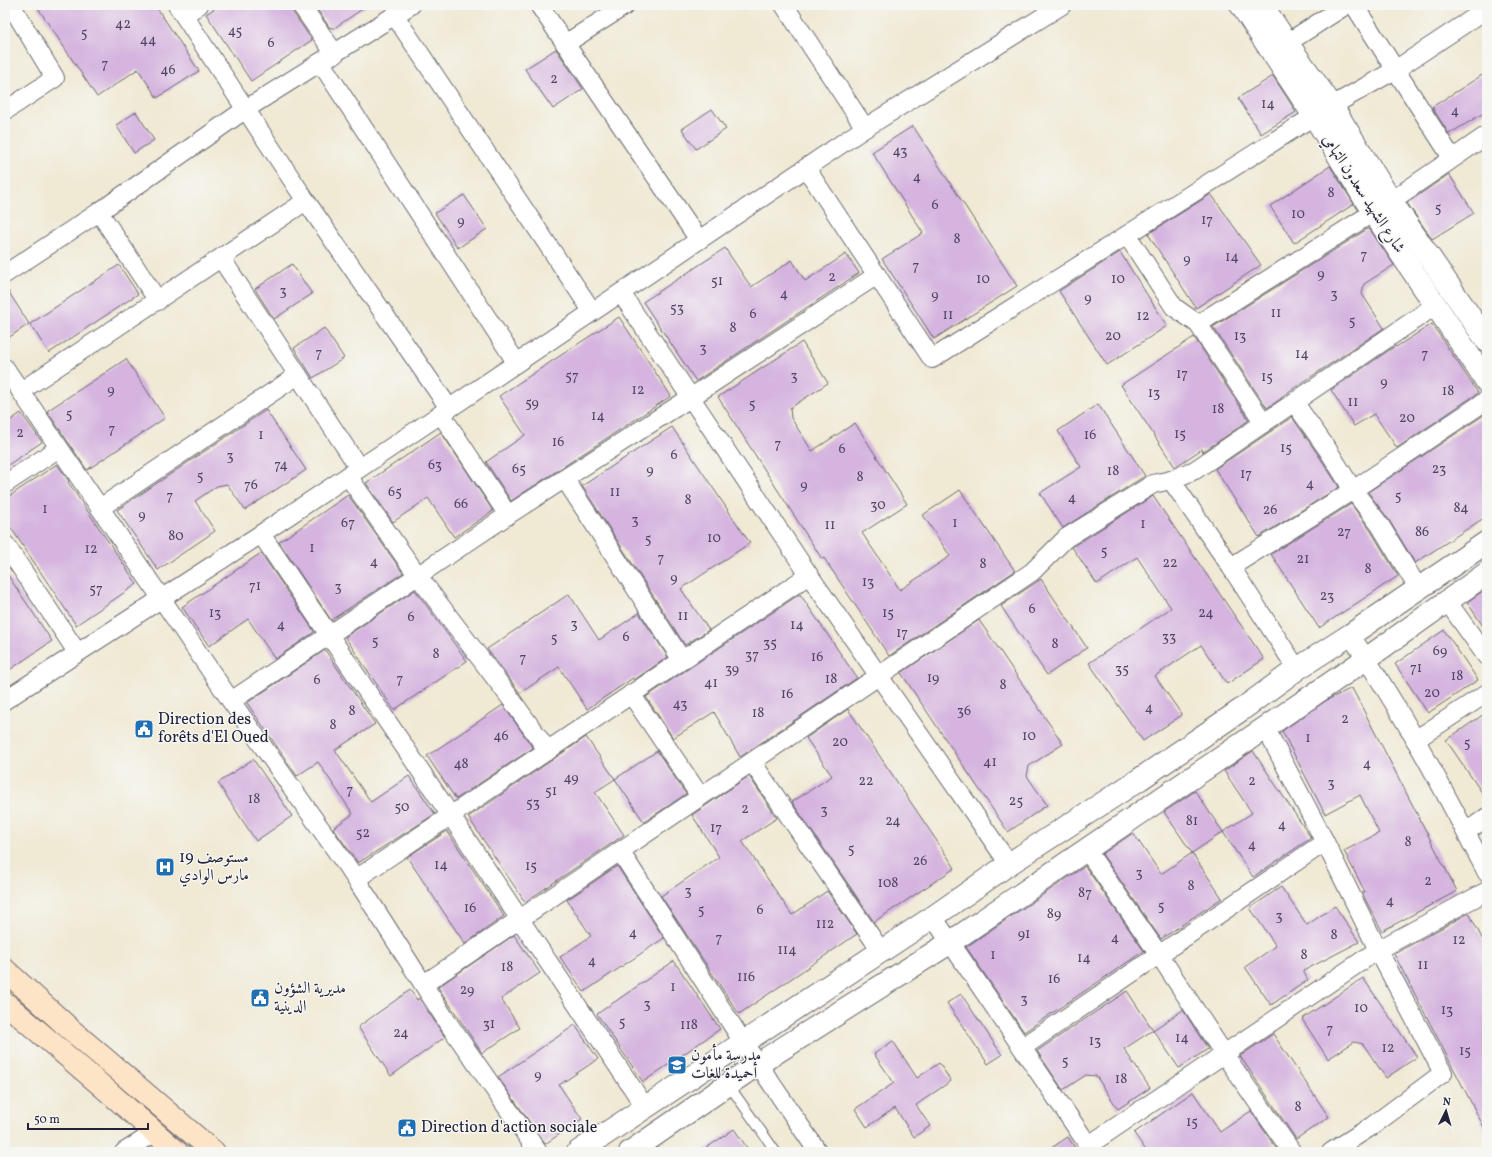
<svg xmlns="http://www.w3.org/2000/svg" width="1492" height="1157" font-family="Vollkorn,Amiri,serif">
<rect width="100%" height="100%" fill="#f6f6f2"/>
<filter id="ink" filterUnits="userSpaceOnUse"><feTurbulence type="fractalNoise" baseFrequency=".025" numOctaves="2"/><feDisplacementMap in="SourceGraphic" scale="8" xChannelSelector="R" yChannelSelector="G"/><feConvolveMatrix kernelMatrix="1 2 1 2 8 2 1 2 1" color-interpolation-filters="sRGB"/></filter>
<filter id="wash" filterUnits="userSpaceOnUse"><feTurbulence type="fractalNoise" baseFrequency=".012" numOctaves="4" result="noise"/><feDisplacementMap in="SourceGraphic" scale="16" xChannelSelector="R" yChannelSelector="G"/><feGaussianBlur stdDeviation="0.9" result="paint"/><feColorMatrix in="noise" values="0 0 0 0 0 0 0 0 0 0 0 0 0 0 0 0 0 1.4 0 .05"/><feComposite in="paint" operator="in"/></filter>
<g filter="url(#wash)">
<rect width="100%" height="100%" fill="#f0e9d4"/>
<g id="blocks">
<g fill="#d5b4df">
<path d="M36,5H155L199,71L157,98L138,69L97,97Z"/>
<path d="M220,5H291L292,11L312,40L251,81L206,14Z"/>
<path d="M314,5H368L333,29L331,27L330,28Z"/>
<path d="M556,49L583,89L553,109L525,69Z"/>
<path d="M1487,72V111L1449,134L1432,107Z"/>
<path d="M1273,76L1296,112L1261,134L1238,98Z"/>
<path d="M712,109L726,129L696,149L682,129Z"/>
<path d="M136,112L154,140L134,153L116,125Z"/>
<path d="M913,126L1017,286L934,339L882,259L923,233L872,152Z"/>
<path d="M1330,166L1354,204L1294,243L1270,206Z"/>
<path d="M1449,174L1474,213L1432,239L1407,203Z"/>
<path d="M1211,194L1261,265L1196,308L1148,234Z"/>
<path d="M464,195L487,229L458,248L435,213Z"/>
<path d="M1369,228L1394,265L1364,284L1362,294L1384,328L1281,397L1282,398L1267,408L1213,327Z"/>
<path d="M725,248L751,287L792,260L805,281L846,254L859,273L696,381L643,302Z"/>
<path d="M1120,252L1167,326L1107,365L1059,291Z"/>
<path d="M292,264L312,294L274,319L255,289Z"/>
<path d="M119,265L138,294L49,353L30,324Z"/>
<path d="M5,286L29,324L5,340Z"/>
<path d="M619,317L671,396L511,501L486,462L525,435L499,396Z"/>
<path d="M1432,324L1478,393L1397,448L1374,414L1354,426L1331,390L1395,346L1396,347Z"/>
<path d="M324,328L344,358L313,378L294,348Z"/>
<path d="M1194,337L1249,420L1203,452L1202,449L1175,467L1121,385Z"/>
<path d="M802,342L828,383L790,408L791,418L812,451L855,423L907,504L862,533L900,590L950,556L923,515L960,490L1015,571L889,656L824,558L822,559L718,397Z"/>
<path d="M126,359L165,418L87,470L47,411Z"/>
<path d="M1098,404L1145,476L1063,528L1040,493L1081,467L1058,431Z"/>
<path d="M266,410L306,470L245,510L227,484L217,486L195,501L215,531L158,570L117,510Z"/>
<path d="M21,413L42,442L5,467V424Z"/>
<path d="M1487,413V516L1415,563L1389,520L1368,492Z"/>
<path d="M1292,417L1319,456L1339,487L1259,537L1215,469Z"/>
<path d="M672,427L750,543L681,589L709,630L685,645L582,486Z"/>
<path d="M441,432L493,511L454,537L428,498L393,522L366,483Z"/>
<path d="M57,464L69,481L68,482L137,584L76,625L5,519V499Z"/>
<path d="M348,495L403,573L331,620L279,542Z"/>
<path d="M1153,496L1264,659L1227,684L1201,645L1155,676L1182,715L1143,741L1089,663L1171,608L1137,557L1097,584L1072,547Z"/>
<path d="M1351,504L1371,531L1398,576L1319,628L1271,554Z"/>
<path d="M261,553L314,631L313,633L275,659L248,619L209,646L182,607Z"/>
<path d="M5,571L52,641L5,673Z"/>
<path d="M1041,579L1087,648L1047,675L1001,606Z"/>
<path d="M1487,588V632L1467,602Z"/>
<path d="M415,590L467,661L394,710L345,637Z"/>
<path d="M569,594L599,640L639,613L668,657L634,680L633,678L587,709L559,667L520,693L487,649Z"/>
<path d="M800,594L857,678L740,757L714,712L673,738L646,697Z"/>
<path d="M979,620L1063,744L1029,766L1027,776L1047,805L1008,832L901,673Z"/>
<path d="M1444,630L1478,680L1428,713L1395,664Z"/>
<path d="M325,650L375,724L335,750L371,802L409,776L435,814L358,863L333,828L353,814L318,762L297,776L247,703Z"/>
<path d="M1352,688L1457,891L1382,931L1362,893L1365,892L1344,851L1379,833L1360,795L1325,814L1282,731L1327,700Z"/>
<path d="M503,705L533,748L456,799L427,756Z"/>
<path d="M848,709L955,868L874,922L792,802L832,776L806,738Z"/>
<path d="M1487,712V800L1446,740Z"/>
<path d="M586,737L615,779L595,792L624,835L525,902L468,817Z"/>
<path d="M657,751L686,794L644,822L615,779Z"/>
<path d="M1253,751L1311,838L1253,877L1223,832L1252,813L1224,771Z"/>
<path d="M253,759L292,816L256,841L218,783Z"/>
<path d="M749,776L777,818L742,841L792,915L827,891L857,934L739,1014L661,896L719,857L692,815Z"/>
<path d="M1195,791L1223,832L1192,853L1164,812Z"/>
<path d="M447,831L504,916L465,944L407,857Z"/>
<path d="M1133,833L1161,874L1192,853L1222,898L1161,939L1102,854Z"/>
<path d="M617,866L664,938L584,992L560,957L591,936L567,900Z"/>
<path d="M1085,866L1144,951L1024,1032L966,947Z"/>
<path d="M1281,887L1307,925L1335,906L1359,942L1303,971L1308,980L1271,1005L1245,967L1276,946L1250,908Z"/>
<path d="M1469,913L1487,948V1133L1394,954Z"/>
<path d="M514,935L540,973L501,999L520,1028L482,1053L438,987Z"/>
<path d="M674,961L720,1029L643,1082L597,1014Z"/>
<path d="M1363,978L1417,1057L1386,1078L1363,1044L1354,1042L1328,1059L1302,1019Z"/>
<path d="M410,990L417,1000L419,998L445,1037L391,1076L358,1027Z"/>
<path d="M1127,991L1153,1030L1124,1049L1150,1088L1118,1109L1096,1076L1086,1075L1063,1090L1037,1051Z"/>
<path d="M961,994L1002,1055L988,1064L947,1003Z"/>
<path d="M1183,1010L1208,1049L1179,1068L1153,1030Z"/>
<path d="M575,1025L598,1059L559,1085L582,1119L545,1144L498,1077Z"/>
<path d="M1273,1034L1329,1117L1296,1139L1240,1056Z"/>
<path d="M893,1041L917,1078L939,1063L951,1081L916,1105L930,1126L914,1137L895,1108L867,1127L855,1109L894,1083L874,1054Z"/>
<path d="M1193,1092L1220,1132L1251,1111L1278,1151L1277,1152H1147L1134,1133Z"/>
<path d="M734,1129L750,1152H700L724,1136Z"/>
<path d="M1068,1137L1078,1152H1045Z"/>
</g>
</g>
</g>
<g filter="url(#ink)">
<use href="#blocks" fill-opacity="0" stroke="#6a6871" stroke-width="1"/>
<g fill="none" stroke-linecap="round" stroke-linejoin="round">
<g stroke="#6a6871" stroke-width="11">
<path id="service" d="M728,1084L776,1152"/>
</g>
<g stroke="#6a6871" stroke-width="20">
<g id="minor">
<path d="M177,5L306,201L449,408"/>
<path d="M301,5L335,54"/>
<path d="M539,5L699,240"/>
<path d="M784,5L865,128"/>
<path d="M1354,5L1452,158"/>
<path d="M184,15L199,5"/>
<path d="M395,16L592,311"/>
<path d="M1287,43L1346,5"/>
<path d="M565,44L626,5"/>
<path d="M321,63L516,362"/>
<path d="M5,111L55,78L11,5"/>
<path d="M806,168L932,359L1314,116L1395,70L1487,9"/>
<path d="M99,212L158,301"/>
<path d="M1127,235L1174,307L1198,324L1264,423"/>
<path d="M221,258L359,468"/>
<path d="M5,274L99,212L246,109L411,5"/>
<path d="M621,293L809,575L1009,864"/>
<path d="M1198,324L1391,201L1487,135"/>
<path d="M5,368L231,701L356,879L448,1023L538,1152"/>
<path d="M21,391L306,201"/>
<path d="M1294,402L1328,450L1353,490L1380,525L1418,588"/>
<path d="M441,414L508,515"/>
<path d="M348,476L418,576L511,699L548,751"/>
<path d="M565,479L682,660"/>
<path d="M1171,480L1231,567L1297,669"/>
<path d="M5,484L59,448"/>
<path d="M100,508L298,375"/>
<path d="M261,534L451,816L645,1107"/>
<path d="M5,544L77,652"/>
<path d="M1231,567L1353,490L1487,400"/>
<path d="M1447,601L1487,657"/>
<path d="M1350,635C1402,710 1445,792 1487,873"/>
<path d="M631,694L700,796"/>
<path d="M5,700L261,534L441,414L865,128L1062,5"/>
<path d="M231,701L508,515L690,398L877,275"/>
<path d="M1265,727L1325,842L1378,950L1487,891"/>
<path d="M1415,740L1487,693"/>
<path d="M752,762L881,951"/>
<path d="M1466,832L1487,817"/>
<path d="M1086,849L1160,956L1224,1054L1089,1145"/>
<path d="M620,851L743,1042L818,1152"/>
<path d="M356,879L809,575"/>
<path d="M933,917L1093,1152"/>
<path d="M424,984L1032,572L1066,538L1153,484L1171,480L1195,470L1436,305"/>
<path d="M1023,1047L1325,842"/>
<path d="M124,1152L154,1133"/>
<path d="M1292,1152L1224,1054L1378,950L1443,1073L1372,1126L1331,1152"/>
</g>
</g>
<g stroke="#6a6871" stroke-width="24">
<g id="tertiary">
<path d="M1241,5L1314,116L1373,212L1487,382"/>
<path d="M1262,5L1287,43L1332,106L1391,201L1487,341"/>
<path d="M578,1152L933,917L1009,864L1140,779L1241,710L1297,669L1350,635L1487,542"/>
<path d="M630,1152L758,1064L951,942L1366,659L1487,573"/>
</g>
</g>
<g stroke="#6a6871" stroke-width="24">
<g id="secondary">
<path d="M5,970L70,1029L214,1152"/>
<path d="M5,1003L103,1087L177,1152"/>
</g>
</g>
<use href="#service" stroke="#fff" stroke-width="9"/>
<use href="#minor" stroke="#fff" stroke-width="18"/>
<use href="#tertiary" stroke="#fff" stroke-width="22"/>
<use href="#secondary" stroke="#fee4c6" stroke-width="22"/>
</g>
</g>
<defs>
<g id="civic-square" transform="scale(1)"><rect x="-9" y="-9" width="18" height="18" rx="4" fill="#1f6fb2" stroke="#f6f6f2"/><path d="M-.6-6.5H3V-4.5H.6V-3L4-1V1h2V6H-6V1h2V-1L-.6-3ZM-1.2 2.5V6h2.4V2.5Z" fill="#fff"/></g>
<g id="hospital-square" transform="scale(1)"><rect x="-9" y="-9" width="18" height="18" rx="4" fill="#1f6fb2" stroke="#f6f6f2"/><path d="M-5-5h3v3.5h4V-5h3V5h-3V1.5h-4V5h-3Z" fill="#fff"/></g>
<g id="university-square" transform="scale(1)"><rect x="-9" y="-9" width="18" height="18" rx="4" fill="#1f6fb2" stroke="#f6f6f2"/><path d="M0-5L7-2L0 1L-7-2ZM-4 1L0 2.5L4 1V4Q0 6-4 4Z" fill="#fff"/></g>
</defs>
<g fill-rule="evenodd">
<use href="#civic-square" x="144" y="729"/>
<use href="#hospital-square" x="165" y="867"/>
<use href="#civic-square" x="260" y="998"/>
<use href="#university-square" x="677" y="1065"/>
<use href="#civic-square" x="407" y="1128"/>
</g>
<g text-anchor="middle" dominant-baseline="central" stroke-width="3" stroke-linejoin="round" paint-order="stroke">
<g font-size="14" fill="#4f4664">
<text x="123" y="24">42</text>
<text x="235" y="31">45</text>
<text x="84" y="33">5</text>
<text x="148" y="40">44</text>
<text x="271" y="43">6</text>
<text x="105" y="64">7</text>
<text x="168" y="70">46</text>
<text x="554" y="79">2</text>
<text x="1268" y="104">14</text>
<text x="1455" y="111">4</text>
<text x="900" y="151">43</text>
<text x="917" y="177">4</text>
<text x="1331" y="193">8</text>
<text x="935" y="205">6</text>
<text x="1438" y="208">5</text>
<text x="1298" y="214">10</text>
<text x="1207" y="220">17</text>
<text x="461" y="221">9</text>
<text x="957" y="239">8</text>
<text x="1364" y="255">7</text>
<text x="1232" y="257">14</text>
<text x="1187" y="259">9</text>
<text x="916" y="266">7</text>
<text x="1321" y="274">9</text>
<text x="832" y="277">2</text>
<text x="983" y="279">10</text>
<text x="1118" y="279">10</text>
<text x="717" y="281">51</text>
<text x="283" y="291">3</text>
<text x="784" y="294">4</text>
<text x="1334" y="294">3</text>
<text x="935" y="295">9</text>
<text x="1088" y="298">9</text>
<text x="677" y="308">53</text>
<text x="1276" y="313">11</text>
<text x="753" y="314">6</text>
<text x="948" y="315">11</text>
<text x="1143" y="316">12</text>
<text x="1352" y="321">5</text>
<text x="733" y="328">8</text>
<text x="1113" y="336">20</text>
<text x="1240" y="336">13</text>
<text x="703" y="348">3</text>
<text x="319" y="353">7</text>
<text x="1302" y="354">14</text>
<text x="1425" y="354">7</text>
<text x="1182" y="374">17</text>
<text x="572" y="376">57</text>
<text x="794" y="376">3</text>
<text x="1267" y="377">15</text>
<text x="1384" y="382">9</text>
<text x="111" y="390">9</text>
<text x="638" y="390">12</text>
<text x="1448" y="391">18</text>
<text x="1154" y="393">13</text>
<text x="1353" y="402">11</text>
<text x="532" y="403">59</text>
<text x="752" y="404">5</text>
<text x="1218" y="409">18</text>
<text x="69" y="414">5</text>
<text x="598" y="416">14</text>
<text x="1407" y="418">20</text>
<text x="112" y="429">7</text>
<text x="20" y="433">2</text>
<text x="1180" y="434">15</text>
<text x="261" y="435">1</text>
<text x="1090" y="435">16</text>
<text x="558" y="442">16</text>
<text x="778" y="444">7</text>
<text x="1286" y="448">15</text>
<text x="842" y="449">6</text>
<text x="674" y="455">6</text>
<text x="230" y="456">3</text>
<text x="281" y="465">74</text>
<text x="435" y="465">63</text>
<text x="519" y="469">65</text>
<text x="1439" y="469">23</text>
<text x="650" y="470">9</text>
<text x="1113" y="471">18</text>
<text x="1246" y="474">17</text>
<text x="200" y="476">5</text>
<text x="860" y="477">8</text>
<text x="1310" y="484">4</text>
<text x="251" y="485">76</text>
<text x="804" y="485">9</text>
<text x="395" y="492">65</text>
<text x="615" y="492">11</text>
<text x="170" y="496">7</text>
<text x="1398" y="496">5</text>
<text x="1072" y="498">4</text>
<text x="688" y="500">8</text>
<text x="461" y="504">66</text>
<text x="878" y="505">30</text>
<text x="1461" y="508">84</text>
<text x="45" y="509">1</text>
<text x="1270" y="510">26</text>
<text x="142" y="515">9</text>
<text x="635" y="520">3</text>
<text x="348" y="523">67</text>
<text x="955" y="523">1</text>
<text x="1143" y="524">1</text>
<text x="830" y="525">11</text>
<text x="1344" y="532">27</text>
<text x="1422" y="532">86</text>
<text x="176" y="536">80</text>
<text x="714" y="538">10</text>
<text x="648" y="539">5</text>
<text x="312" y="548">1</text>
<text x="91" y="549">12</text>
<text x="1104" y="551">5</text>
<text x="661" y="558">7</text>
<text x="1303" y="559">21</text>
<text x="374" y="562">4</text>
<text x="1170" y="563">22</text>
<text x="983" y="564">8</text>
<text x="1368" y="569">8</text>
<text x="674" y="578">9</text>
<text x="868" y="582">13</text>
<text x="255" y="586">71</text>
<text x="338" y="587">3</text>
<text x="96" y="589">57</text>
<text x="1327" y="596">23</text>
<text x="1032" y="609">6</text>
<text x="215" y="613">13</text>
<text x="888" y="613">15</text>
<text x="1206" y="613">24</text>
<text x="683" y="616">11</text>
<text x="411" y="617">6</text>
<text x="574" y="624">3</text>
<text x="281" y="625">4</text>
<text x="797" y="625">14</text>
<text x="902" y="633">17</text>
<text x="626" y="637">6</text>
<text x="1169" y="637">33</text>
<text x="554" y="638">5</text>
<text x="375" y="641">5</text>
<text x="770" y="643">35</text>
<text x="1055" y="644">8</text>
<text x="1440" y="651">69</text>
<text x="436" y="654">8</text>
<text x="752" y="655">37</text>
<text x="817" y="657">16</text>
<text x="523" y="658">7</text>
<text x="1416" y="668">71</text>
<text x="732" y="669">39</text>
<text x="1122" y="669">35</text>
<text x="1457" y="676">18</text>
<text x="933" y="678">19</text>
<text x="400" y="679">7</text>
<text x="831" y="679">18</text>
<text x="317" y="680">6</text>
<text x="711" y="683">41</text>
<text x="1003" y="685">8</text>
<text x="1432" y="693">20</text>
<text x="787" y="694">16</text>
<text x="680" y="704">43</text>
<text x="1149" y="708">4</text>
<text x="352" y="711">8</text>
<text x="964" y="711">36</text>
<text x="758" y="713">18</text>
<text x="1345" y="719">2</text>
<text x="333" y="725">8</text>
<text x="501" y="736">46</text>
<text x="1029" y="736">10</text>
<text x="1308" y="738">1</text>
<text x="840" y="742">20</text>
<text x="1467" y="743">5</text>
<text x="990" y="762">41</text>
<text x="461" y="764">48</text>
<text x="1367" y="764">4</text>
<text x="571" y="778">49</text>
<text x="866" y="781">22</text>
<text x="1252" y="781">2</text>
<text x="1331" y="783">3</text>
<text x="350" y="790">7</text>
<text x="551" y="791">51</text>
<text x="254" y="799">18</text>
<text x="1016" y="801">25</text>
<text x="533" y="803">53</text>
<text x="402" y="807">50</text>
<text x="745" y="809">2</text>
<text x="824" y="810">3</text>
<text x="893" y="821">24</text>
<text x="1192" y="821">81</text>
<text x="1282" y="825">4</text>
<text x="716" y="828">17</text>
<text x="363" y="833">52</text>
<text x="1408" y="842">8</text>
<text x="1252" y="845">4</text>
<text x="851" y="849">5</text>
<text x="920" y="861">26</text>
<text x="441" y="865">14</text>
<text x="531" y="866">15</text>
<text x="1139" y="873">3</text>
<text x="1428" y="881">2</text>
<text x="888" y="883">108</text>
<text x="1191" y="886">8</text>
<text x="688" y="891">3</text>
<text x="1085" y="893">87</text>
<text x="1390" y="901">4</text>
<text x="1161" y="906">5</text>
<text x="470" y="908">16</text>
<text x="701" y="910">5</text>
<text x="760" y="910">6</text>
<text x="1054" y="914">89</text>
<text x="1279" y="916">3</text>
<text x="825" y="924">112</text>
<text x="633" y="933">4</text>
<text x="1024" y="934">91</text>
<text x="1334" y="935">8</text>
<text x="719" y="938">7</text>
<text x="1115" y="938">4</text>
<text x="1459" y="940">12</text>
<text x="787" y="950">114</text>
<text x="993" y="955">1</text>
<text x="1304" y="955">8</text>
<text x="1084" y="958">14</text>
<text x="592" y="961">4</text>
<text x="1423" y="965">11</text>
<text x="507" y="967">18</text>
<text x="746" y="977">116</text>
<text x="1054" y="979">16</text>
<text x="673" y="987">1</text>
<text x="467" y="990">29</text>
<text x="1024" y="999">3</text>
<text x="647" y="1004">3</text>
<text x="1361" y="1008">10</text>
<text x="1447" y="1010">13</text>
<text x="622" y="1022">5</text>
<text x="489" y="1024">31</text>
<text x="689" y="1025">118</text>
<text x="1330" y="1029">7</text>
<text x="401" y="1033">24</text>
<text x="1182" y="1038">14</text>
<text x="1095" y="1041">13</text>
<text x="1388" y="1048">12</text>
<text x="1465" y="1051">15</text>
<text x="1065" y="1061">5</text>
<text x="538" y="1075">9</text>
<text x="1121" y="1079">18</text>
<text x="1298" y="1107">8</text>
<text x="1192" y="1122">15</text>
</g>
<g font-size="16" fill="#22223b" stroke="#f6f6f2">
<text transform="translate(1363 194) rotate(57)">شارع الشهيد سعدون التهامي</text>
</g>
<g font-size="16" fill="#22223b" stroke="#f6f6f2" text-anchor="start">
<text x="158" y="720">Direction des<tspan x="158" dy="18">forêts d'El Oued</tspan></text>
<text x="179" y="858">مستوصف 19<tspan x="179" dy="18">مارس الوادي</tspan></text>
<text x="274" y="989">مديرية الشؤون<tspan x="274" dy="18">الدينية</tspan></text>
<text x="691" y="1056">مدرسة مأمون<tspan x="691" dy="18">أحميدة للغات</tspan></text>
<text x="421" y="1128">Direction d'action sociale</text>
</g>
</g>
<rect width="1492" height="1157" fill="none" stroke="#f6f6f2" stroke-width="20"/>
<g transform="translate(1446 1111) rotate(5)" stroke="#f6f6f2" stroke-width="3" paint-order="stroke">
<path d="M0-3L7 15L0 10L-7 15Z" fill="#22223b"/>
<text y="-6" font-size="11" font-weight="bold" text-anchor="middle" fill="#22223b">N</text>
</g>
<path d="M28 1123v6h120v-6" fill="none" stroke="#22223b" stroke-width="2"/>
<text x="34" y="1123" font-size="12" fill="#22223b" stroke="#f6f6f2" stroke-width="3" paint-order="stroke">50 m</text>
</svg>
